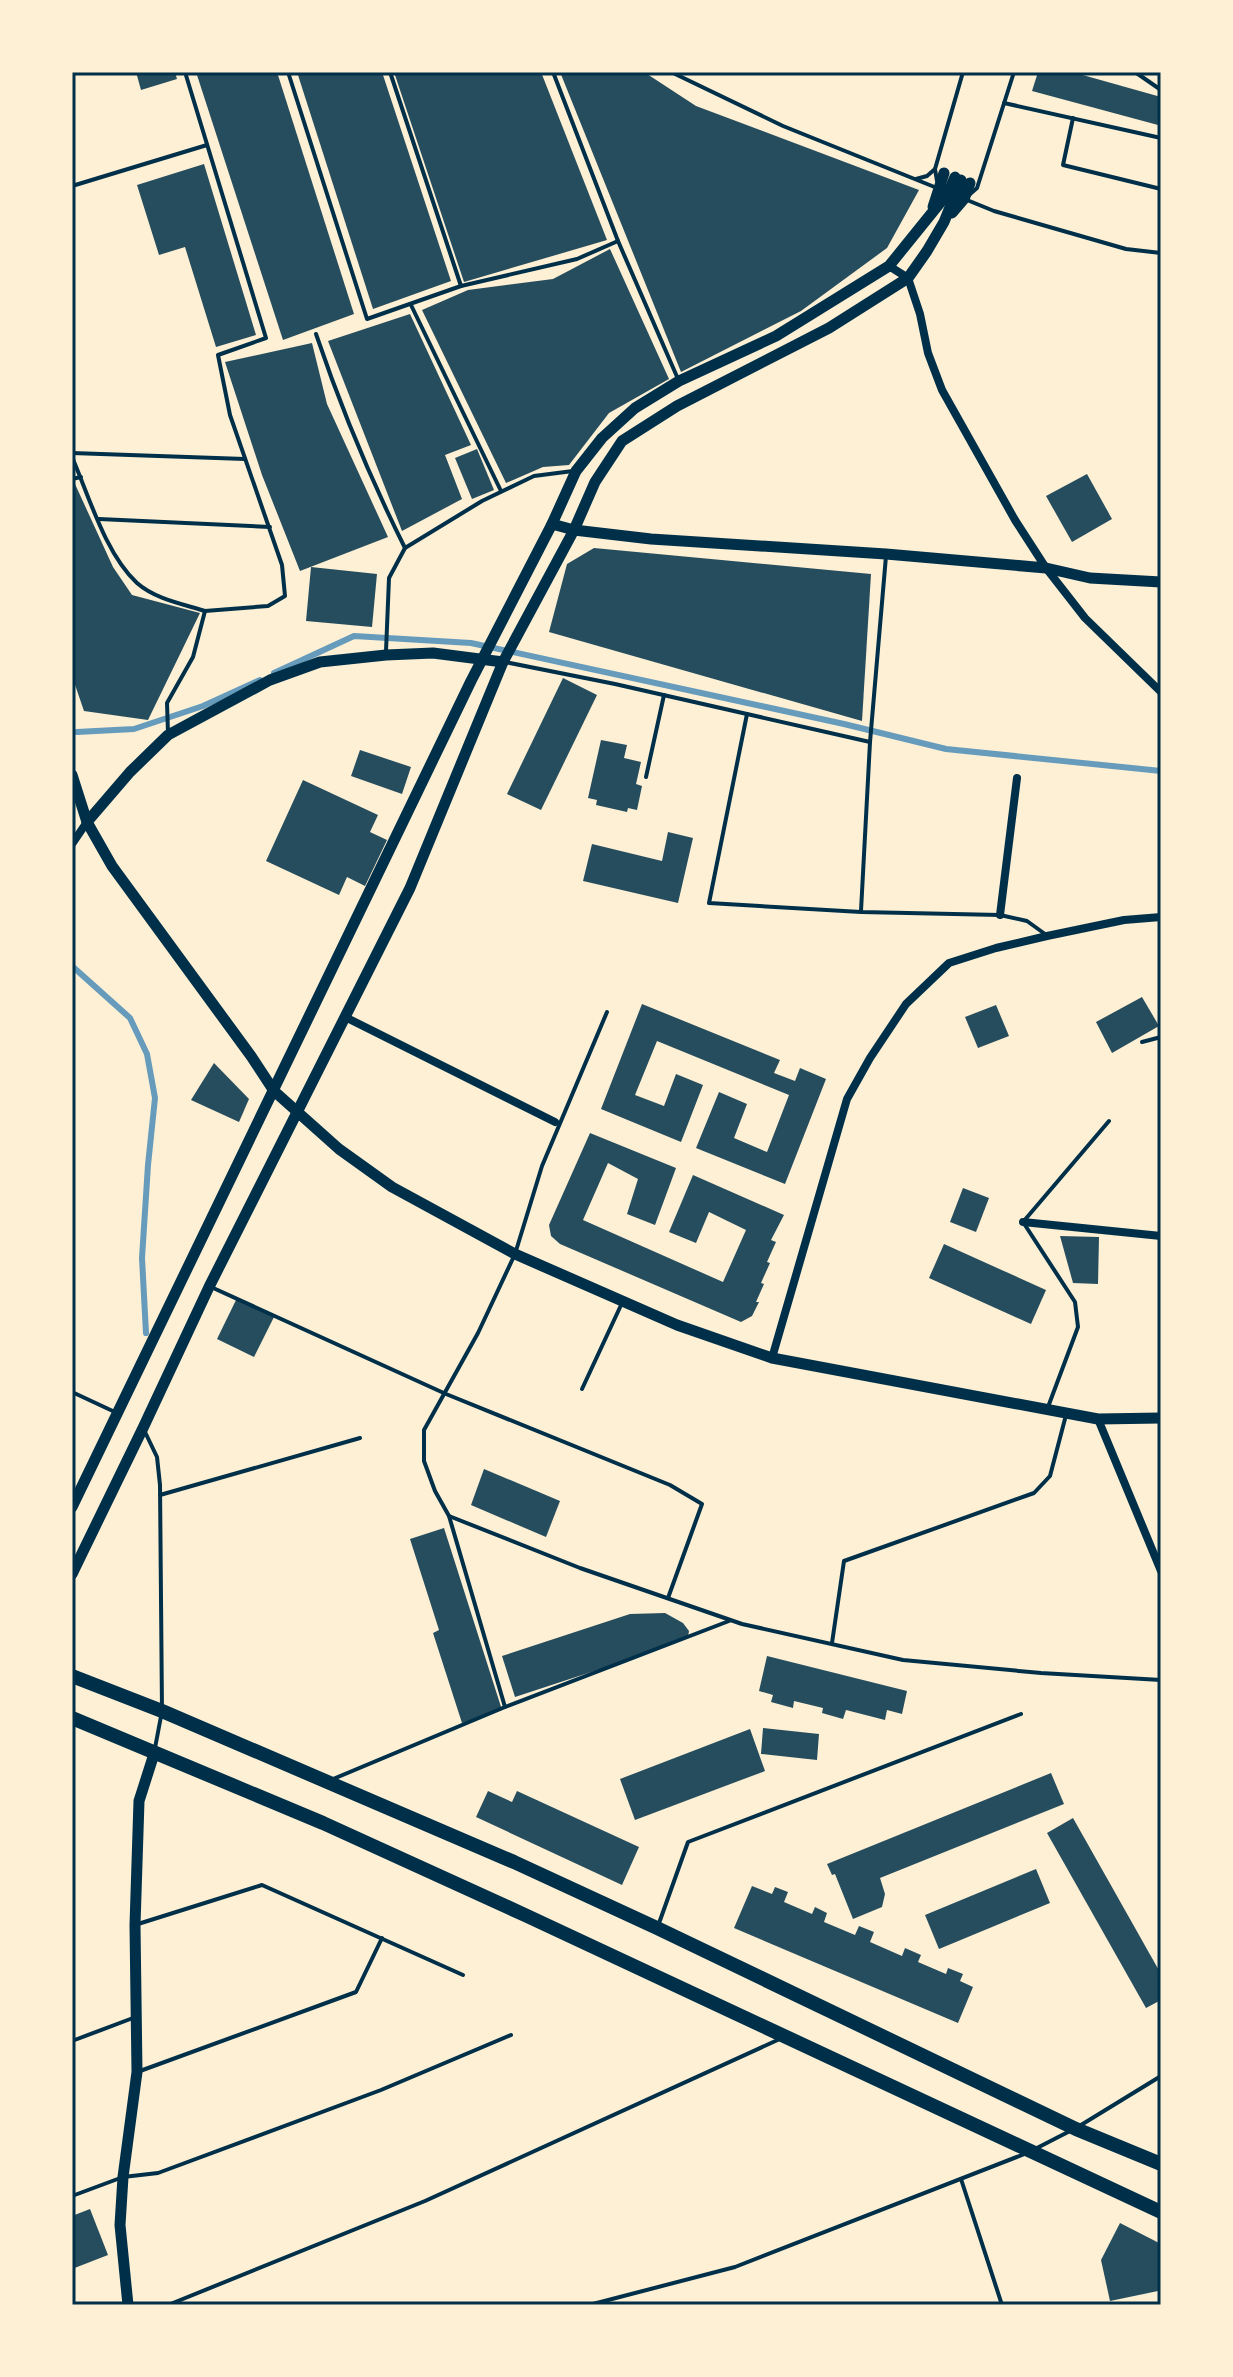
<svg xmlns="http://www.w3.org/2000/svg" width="1233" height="2377" font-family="Mulish,sans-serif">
<rect width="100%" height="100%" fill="#fdf0d5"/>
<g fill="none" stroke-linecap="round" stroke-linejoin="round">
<g stroke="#669bbc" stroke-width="6">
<path d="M274,673L354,636L471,643L844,724L946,749L1161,771"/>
<path d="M77,732L134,729L203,706L260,680"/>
<path d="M72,966L130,1018L147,1054L155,1098L148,1165L142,1258L146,1333"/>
</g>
</g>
<g fill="#264d5e">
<path d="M136,72H175L177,79L141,90Z"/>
<path d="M196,72H277L354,314L283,340Z"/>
<path d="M297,72H382L451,281L373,309Z"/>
<path d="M394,72H541L607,240L464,282Z"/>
<path d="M560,72H644L696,106L919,190L887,248L801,311L681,372Z"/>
<path d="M1038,72H1072L1161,97V112L1158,125L1032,91Z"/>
<path d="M204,164L256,335L216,347L185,247L159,255L137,185Z"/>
<path d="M610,249L669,379L609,413L569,465L543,467L506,483L422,310L468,290L553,279Z"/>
<path d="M410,314L471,445L445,455L462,499L402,531L328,341Z"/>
<path d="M312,343L327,404L388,537L300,571L262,475L225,362Z"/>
<path d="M477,449L494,490L472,499L455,458Z"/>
<path d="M1087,474L1112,519L1072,542L1046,496Z"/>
<path d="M75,484L113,567L132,595L200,613L148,720L84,711L72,676V485Z"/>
<path d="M594,548L871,574L862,721L549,632L567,564Z"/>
<path d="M311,567L377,574L372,627L306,621Z"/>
<path d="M563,678L597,695L541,810L507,794Z"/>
<path d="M601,740L627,745L624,758L641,762L636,784L642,786L637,810L628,808L627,812L596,805L597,800L588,798Z"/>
<path d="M360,750L411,767L402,794L351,776Z"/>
<path d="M303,780L378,815L370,832L387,840L365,886L347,877L339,895L266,861Z"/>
<path d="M668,832L693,838L678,903L583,881L592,844L662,861Z"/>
<path d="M1142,997L1159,1026L1112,1053L1096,1022Z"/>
<path d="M642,1004L780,1060L774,1073L795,1081L800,1068L826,1079L785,1184L696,1148L719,1092L747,1104L734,1138L767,1152L789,1095L657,1041L635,1095L664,1106L676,1074L703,1085L681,1142L601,1109Z"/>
<path d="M996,1005L1009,1036L978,1048L965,1017Z"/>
<path d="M214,1063L249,1099L239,1122L191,1100Z"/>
<path d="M590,1133L676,1168L655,1225L627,1214L638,1179L608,1163L583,1220L723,1282L746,1230L709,1212L696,1243L669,1232L693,1175L784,1215L771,1240L776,1242L767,1262L770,1263L761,1283L764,1284L756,1302H759L752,1316L741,1322L560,1244L551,1236L549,1225Z"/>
<path d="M963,1188L989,1198L976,1232L950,1222Z"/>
<path d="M1060,1236L1099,1237L1098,1284L1073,1283Z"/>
<path d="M944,1244L1046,1290L1031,1324L929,1278Z"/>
<path d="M237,1298L275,1315L254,1357L217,1339Z"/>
<path d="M484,1469L560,1501L546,1537L471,1505Z"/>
<path d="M444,1528L502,1710L462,1723L433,1633L439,1630L410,1539Z"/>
<path d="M665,1613L683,1623L689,1631L688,1637L643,1655L515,1697L502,1656L630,1614Z"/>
<path d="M767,1656L907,1691L902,1714L887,1710L885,1720L846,1710L843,1719L822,1713L823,1708L794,1701L793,1708L771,1702L773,1695L759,1691Z"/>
<path d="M763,1728L819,1734L817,1760L761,1754Z"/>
<path d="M750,1729L765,1771L635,1820L620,1779Z"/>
<path d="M1051,1773L1064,1804L880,1878L885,1894L882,1907L853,1919L835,1874L832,1875L827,1864Z"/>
<path d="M488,1791L512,1802L517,1791L639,1847L622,1885L476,1817Z"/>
<path d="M1073,1818L1161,1974V2000L1146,2008L1047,1833Z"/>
<path d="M1036,1869L1050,1903L939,1949L925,1915Z"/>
<path d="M752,1886L772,1894L775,1887L788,1892L784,1902L812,1914L815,1907L827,1913L824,1922L855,1935L859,1926L874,1932L870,1942L902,1956L905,1948L921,1955L918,1962L946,1974L948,1968L963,1974L960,1981L973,1987L958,2023L734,1928Z"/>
<path d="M90,2209L108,2255L72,2269V2216Z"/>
<path d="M1120,2223L1161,2244V2284L1158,2291L1110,2301L1101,2260Z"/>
</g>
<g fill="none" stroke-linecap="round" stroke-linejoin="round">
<path stroke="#003049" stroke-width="4" d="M1135,72L1161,90"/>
<g stroke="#003049" stroke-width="4">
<path d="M185,72L266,338L218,355L230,415L282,565L285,596L268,606L205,611"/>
<path d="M288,72L367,319L461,286L577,259L618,241"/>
<path d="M390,72L461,286"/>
<path d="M553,72L618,241L678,379"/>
<path d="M671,72L783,126L937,188"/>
<path d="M1004,103L1161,138"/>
<path d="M1073,118L1063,165L1161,189"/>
<path d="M916,179L927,176L935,169"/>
<path d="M937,181L935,169L963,72"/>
<path d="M72,186L207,145"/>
<path d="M969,195L977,188L1014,72"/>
<path d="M967,200L994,211L1126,249L1161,253"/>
<path d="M411,305L501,491"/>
<path d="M316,334C341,408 370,478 405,548"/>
<path d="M72,453L245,459"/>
<path d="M72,457C89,496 105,553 137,583C155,599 183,604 205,611L193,657L167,703L168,733"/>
<path d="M72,479L81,477"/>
<path d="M99,519L270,527"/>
<path d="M386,651L389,578L405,548L482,501L534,476L573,471"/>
<path d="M505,662L615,684L870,742"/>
<path d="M747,714L709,903L861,912L1000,915L1027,921L1045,934"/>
<path d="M646,777L664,695"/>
<path d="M861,911L870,742L886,556"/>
<path d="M607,1012L542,1166L515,1254L478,1333L424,1430V1461L435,1491L449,1516L580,1568L742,1624L903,1660L1041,1673L1161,1680"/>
<path d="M1142,1042L1161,1037"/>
<path d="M211,1287L446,1394L670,1485L702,1504L668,1598"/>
<path d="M582,1389L622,1303"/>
<path d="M72,1392L117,1413"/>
<path d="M1048,1407L1078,1327L1075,1302L1023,1222L1109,1121"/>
<path d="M145,1432L157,1457L160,1485L162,1711L155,1748"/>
<path d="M160,1495L360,1438"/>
<path d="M449,1516L505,1707"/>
<path d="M832,1643L844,1561L1034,1493L1050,1476L1066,1415"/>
<path d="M333,1779L505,1707L729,1621"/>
<path d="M138,1924L262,1885L463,1975"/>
<path d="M658,1926L688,1842L1021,1714"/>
<path d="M72,2041L133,2018"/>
<path d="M140,2071L356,1992L382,1938"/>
<path d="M1081,2125L1161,2076"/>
<path d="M1035,2149L1070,2131"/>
<path d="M961,2179L1002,2305"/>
<path d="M72,2196L123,2177L158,2173L381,2090L511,2035"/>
<path d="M168,2305L425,2201L782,2038"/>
<path d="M589,2305L735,2267L1027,2153"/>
</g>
<g stroke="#003049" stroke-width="8">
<path d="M889,266L908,278L920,314L928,353L942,390L1015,520L1046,568L1085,618L1161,692"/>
<path d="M72,844L87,822"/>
<path d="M1000,915L1017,778"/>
<path d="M345,1017L555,1122"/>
<path d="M1023,1222L1161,1236"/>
<path d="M772,1358L847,1099L870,1058L906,1004L949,963L996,948L1047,936L1124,920L1161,917"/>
<path d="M1098,1419L1161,1571"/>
</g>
<g stroke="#003049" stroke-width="11">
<path d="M933,207L944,173"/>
<path d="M952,213L964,199L970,183"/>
<path d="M552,524L574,530L651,539L886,554L1046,568L1090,578L1161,582"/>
<path d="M72,775L87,822L112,866L251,1056L274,1091L339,1149L392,1187L515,1254L677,1325L772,1358L1098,1419L1161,1418"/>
<path d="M87,822L130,772L168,735L270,680L320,662L386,655L433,653L503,662"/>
<path d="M72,1507L471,681L552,524L576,471L602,438L635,408L679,381L776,336L889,266L948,193L955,177"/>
<path d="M72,1574L143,1428L209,1287L410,888L503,662L574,530L595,482L622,441L677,406L829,328L908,278L927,251L944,222L961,180"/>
<path d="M128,2305L120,2225L123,2177L137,2072L135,1925L139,1801L154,1754"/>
</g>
<g stroke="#003049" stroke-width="14">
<path d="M72,1676L162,1711L514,1862L657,1928L1076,2129L1161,2164"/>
<path d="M72,1718L323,1823L525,1915L1161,2212"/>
</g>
</g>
<rect width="1233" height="2377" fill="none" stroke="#fdf0d5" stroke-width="148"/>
<rect x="74" y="74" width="1085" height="2229" fill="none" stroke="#003049" stroke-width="3"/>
</svg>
